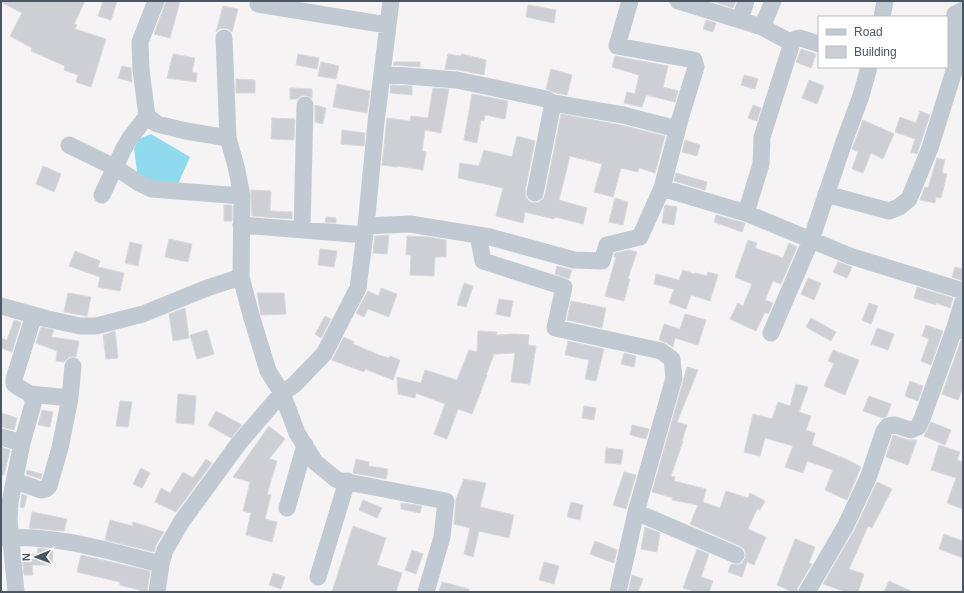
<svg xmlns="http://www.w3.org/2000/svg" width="964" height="593" font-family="Arial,sans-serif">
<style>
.water{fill:#90daee}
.building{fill:#cdcfd5;stroke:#d7d9de}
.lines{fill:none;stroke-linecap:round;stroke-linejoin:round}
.minor{stroke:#c1cad2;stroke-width:17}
</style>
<rect width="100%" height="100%" fill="#f5f3f3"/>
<!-- water -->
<path class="water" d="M151 134 190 157 178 184H166L138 178 134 149 139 139Z"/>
<!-- building -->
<path class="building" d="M1 1H85L74 24 77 25 75 29 106 39 91 87 76 82 78 75 64 70 65 66 31 51 32 48 10 36 22 13 1 2Z
M103 1H117L111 20 98 16Z
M166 1H180L170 38 154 34Z
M712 1H736L733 8Z
M528 5 556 10 554 23 526 17Z
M223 6 238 9 232 32 228 29 224 28 219 29 216 32Z
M706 20 716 23 713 32 703 29Z
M801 49 816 54 811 68 796 62Z
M173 54 195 58 192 72 197 73 196 82 167 78Z
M298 54 319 58 317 69 296 65Z
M448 54 461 56 462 54 486 60 484 75 459 70 445 69Z
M615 56 668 66 663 87 678 91 675 102 646 95 642 107 624 103 627 92 635 94 639 75 612 67Z
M321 62 339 66 336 79 318 76Z
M394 62H420V67L393 65Z
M122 66 131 68 132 82 118 78Z
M551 69 572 75 567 95 556 93 546 89Z
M744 75 758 79 755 89 741 85Z
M236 79 255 80V93H236Z
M809 80 824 86 817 104 802 98Z
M337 84 370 91 367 113 333 107Z
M391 85 412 86V95L390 93Z
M290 88 312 89V98L305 95 301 96 297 99H290Z
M433 88 449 89 441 133 425 130 422 151 426 152 423 170 397 166V167L382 165 387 118 410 121 411 116 428 118Z
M472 94 508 101 505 119 485 115 484 121 481 120 477 143 464 140Z
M315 105 326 108 323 124 315 122Z
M753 105 761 108 757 121 748 118Z
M920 111 930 115 917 154 911 152 915 139 895 132 900 117 916 123Z
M561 114 621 125 665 136 655 173 639 168 638 172 621 168 613 197 594 192 602 164 570 156 559 200 587 208 583 224 555 217 554 219 525 212 523 223 496 216 503 188 458 178 460 163 479 166 484 150 512 157 517 136 535 141 525 191 526 197 529 201 533 203 539 202 543 199 545 195Z
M272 118 295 119 294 140 271 139Z
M863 120 894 134 883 159 871 153 863 173 852 169 858 152 852 149Z
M342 130 365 133 364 146 341 144Z
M685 140 700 145 697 156 682 152Z
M937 158 945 160 942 173 947 174 941 198 936 197 935 203 920 200 925 187 928 188Z
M43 166 61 174 54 192 36 184Z
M676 173 707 182 705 190 674 181Z
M251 190 271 191 270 211 292 212V219L252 216Z
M615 198 628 202 623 225 609 222Z
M224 205H232V221H224Z
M665 205 677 207 674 225 662 223Z
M716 215 745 223 742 232 714 222Z
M326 217 336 218V223L325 222Z
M389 235 387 254 373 253 375 236Z
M407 236 429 237 446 240V257H435L434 276 410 275 411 255H406Z
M169 239 192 244 188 262 165 257Z
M748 240 757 243 755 248 783 258 789 243 797 247 781 284 773 281 765 300 773 303 768 314 765 312 756 331 730 319 738 303 743 306 752 284 735 277Z
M130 242 142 245 138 266 125 263Z
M320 249 337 251 334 267 318 265Z
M629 250 637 252 628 278 630 279 624 301 605 296 616 257H614L615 253Z
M75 251 100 261 98 267 124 273 120 291 98 287 100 277 69 266Z
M838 262 852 267 847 278 833 272Z
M557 266 572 270 569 279 555 274Z
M955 267 963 269V281L952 277Z
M683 270 694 274 695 273 707 276 708 272 718 275 710 301 691 295 686 309 669 303 674 289 654 284 656 274 679 280Z
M808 278 821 283 814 300 801 294Z
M464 283 473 286 466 307 457 305Z
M917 287 953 298 950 308 936 303V305L914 298Z
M381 288 397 294 389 317 368 309 364 317 356 313 368 291 379 296Z
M68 293 91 297 87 316 64 312Z
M257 293H284L286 314 261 315Z
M499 299 513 301 510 317 496 314Z
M571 301 606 308 602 328 567 320Z
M869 303 878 306 871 324 862 320Z
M185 308 189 338 173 341 169 314Z
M685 314 706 320 698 345 675 338 673 347 667 343 659 340 664 324 680 329Z
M325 316 331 319 321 338 315 334Z
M811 318 836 332 831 341 806 327Z
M14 320 21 322 12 352 1 348V338L7 340Z
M926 325 943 331 931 365 921 361 929 339 922 336Z
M41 327 54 330 51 337 79 341 76 357H69L64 362 56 361 57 351 36 343Z
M877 328 894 334 888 350 871 344Z
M207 330 214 354 197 359 190 335Z
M115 331 118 358 106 359 103 335Z
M478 331 497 332 496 335 515 334 529 335 528 345 536 346 530 384 511 382 515 353 494 354 486 375H487L472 414 458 409 447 439 434 434 445 404 416 393 415 398 398 394 397 377 421 383 425 370 457 380 469 350 477 352Z
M344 337 354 342 353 344 379 355 389 358 390 356 400 360 393 380 365 369 364 372 332 360Z
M961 340 963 341V388L958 400 942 394Z
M568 341 604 349 596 381 585 379 589 360 565 355Z
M833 350 859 360 845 395 824 386 834 363 828 361Z
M624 353 636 356 634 367 621 364Z
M687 367 698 370 677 422 687 425 682 441H683L671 476 675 477 674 481 706 489 703 502 720 508 726 491 748 498 750 493 765 501 760 510 757 509 748 529 766 537 754 565 747 562 742 577 728 572 731 564 738 565 742 563 745 559 746 554 744 549 740 546 690 524 698 505 672 500 673 498 652 492Z
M910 381 923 386 918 401 905 396Z
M796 384 808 387 799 412 811 416 806 430 815 433 812 445 848 460 861 467 847 500 825 490 833 470 807 461 803 473 785 467 793 446 765 438 760 456 744 452 753 414 772 419 778 402 790 406Z
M178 394 196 396 194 424 176 423Z
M869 396 891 404 887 416 883 418 863 411Z
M120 401 132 402 128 427 116 426Z
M584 406 596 408 594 420 582 418Z
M42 410 53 412 50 427 38 425Z
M216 411 242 425 231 438 208 425Z
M1 413 17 418 14 430 1 427Z
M931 422 951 430 945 445 924 436Z
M632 425 649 429 646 439 630 435Z
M269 426 285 439 269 459 277 461 267 494 271 495 265 519 277 522 272 542 246 535 251 513 243 511 250 482 233 477Z
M893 435 908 440H917L908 465 886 457Z
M939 445 960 452 957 460 963 462V509L947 503 956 478 931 470Z
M1 447 10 450 4 475 1 474Z
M606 448 623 450 621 464 605 463Z
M206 459 212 463 176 512 155 502 161 488 170 493 183 472 193 478Z
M356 459 369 462 368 466 388 469 386 479 353 473Z
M141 468 150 473 142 488 133 484Z
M27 470 42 474 41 479 26 474Z
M624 472 636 475 626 509 613 505Z
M464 479 486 483 480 507 514 515 509 538 479 531 473 557 464 554 470 528 454 524 456 499Z
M877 482 892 489 872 528 868 526 849 569 864 574 858 592H846L823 584 855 529Z
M22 494 27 496 24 508 20 507Z
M363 500 382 508 377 518 359 510Z
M571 502 583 505 580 520 567 517Z
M401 503 422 506 420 513 401 509Z
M32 512 67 519 64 531 29 528Z
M110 520 132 526 133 522 164 532 156 545 154 552 105 540Z
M353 526 386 538 377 565 402 573 396 592H332Z
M645 527 660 533 657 552 641 549Z
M944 534 963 541V558L939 549Z
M795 539 815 547 809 563 812 564 798 587 797 592H793L777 585Z
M595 541 617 550 614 563 590 554Z
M38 548 53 550 52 565H32L33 575H24L22 555 37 554Z
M697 549 709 554 701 577 713 581 709 592H696L683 588Z
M412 550 423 554 416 574 405 570Z
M81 555 150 571 147 592 120 585V582L77 572Z
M544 562 559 566 554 584 539 580Z
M273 573 285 577 281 589 269 585Z
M632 575 643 579 638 592H628Z
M889 581 913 592H884Z
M442 582 469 589V592H439Z"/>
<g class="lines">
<!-- minor -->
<path class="minor" d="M156 1 140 42 141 70 147 116 157 124 186 131 228 138
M630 1 617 46 694 60 696 67 680 119 662 188
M678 1 762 27 792 43
M258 4 387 25
M882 17 885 1
M740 20 746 1
M762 27 773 1
M224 38 228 138 236 166 242 196 241 277 251 315 268 371 282 393 297 433 315 462 337 480 446 501 442 537 426 592
M382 74 457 80 546 99 553 103 623 115 677 129
M69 145 116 168 139 183 152 189 242 196
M535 193 553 103
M826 194 889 211 899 207 909 199 930 148 954 71 955 42 954 19 955 14 963 10
M102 195 123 150 130 138 147 116
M746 213 850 256 963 291
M241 225 365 235
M366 226 410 224 490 237 574 260 602 261 607 245 640 237 662 188 746 213 761 164 762 137 792 43 795 39 800 38 819 44
M302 230 305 105
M478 235 483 261 564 287 555 328 661 351 672 359 674 378 636 512 618 592
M963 301 955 327 963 331
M1 306 48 319 80 326H96L143 314 207 288 241 277
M771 333 811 240 845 139 861 96 869 67
M30 394 70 398
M1 437 22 443
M15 481 41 490 46 489 49 486 60 448 70 398 73 366
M287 508 305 445
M636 512 736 555
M1 538C56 534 108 551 161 564
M318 577 347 481
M16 592 9 520 10 502 22 443 33 404C33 391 23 392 14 384V379L34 315
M157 592 161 564 165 550 182 521 239 443 282 393 294 385 324 354 358 288 366 226 376 122 391 1
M807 592 846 525 868 478 884 431 888 426 895 425 911 430 918 427 922 419 955 327"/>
</g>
<!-- border -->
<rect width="964" height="593" fill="none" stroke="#4a5661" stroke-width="4"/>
<!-- legend -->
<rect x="818" y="16" width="130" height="52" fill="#ffffff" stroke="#b7bbc0"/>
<rect x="826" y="29" width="20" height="6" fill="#c1cad2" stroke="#b7bbc0"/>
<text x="854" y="36" font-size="12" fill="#4a5661">Road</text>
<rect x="826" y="46" width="20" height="12" fill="#cdcfd5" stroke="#b7bbc0"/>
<text x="854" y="56" font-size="12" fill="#4a5661">Building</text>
<!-- north arrow -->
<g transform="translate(36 557) rotate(269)" stroke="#ffffff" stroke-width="3" paint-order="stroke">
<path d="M0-3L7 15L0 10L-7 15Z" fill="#4a5661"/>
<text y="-6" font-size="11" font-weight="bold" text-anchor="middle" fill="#4a5661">N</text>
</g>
</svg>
